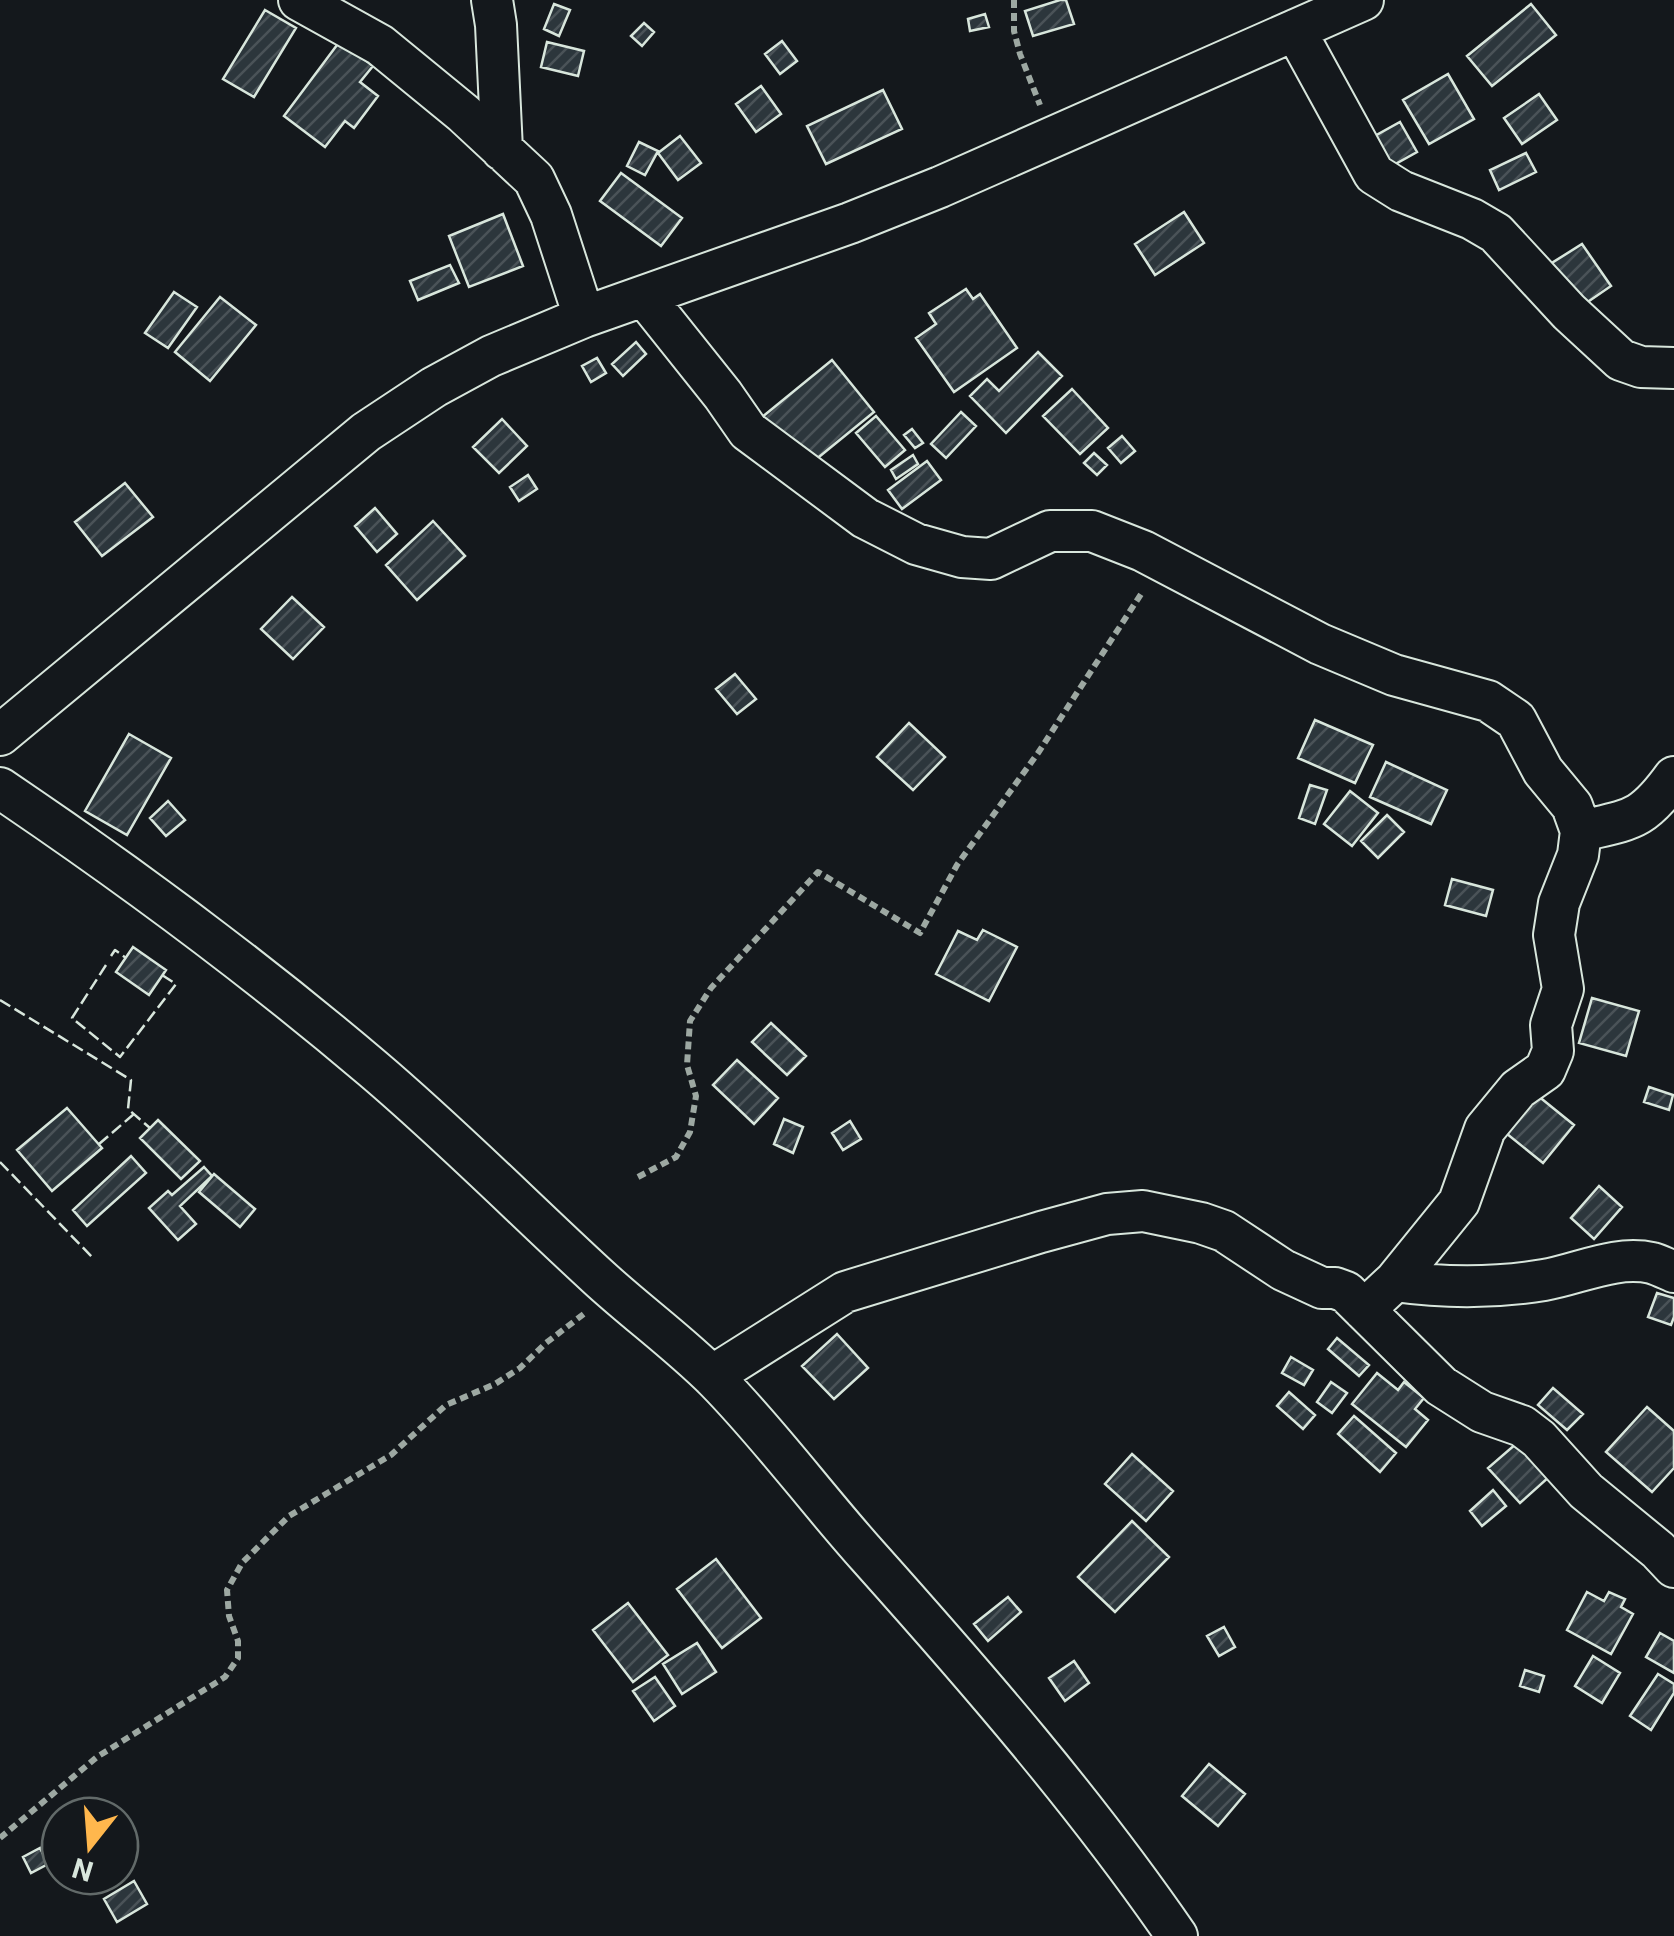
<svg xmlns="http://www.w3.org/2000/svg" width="1674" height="1936" font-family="Roboto,sans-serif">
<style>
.building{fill:url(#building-hatch);stroke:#d8e6dc;stroke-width:2.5}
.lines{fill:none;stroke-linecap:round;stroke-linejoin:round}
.minor-casing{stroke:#d8e6dc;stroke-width:44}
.path{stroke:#9da8a2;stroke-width:6;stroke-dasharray:8 5;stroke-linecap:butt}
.minor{stroke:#14181c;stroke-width:40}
.fence{stroke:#d8e6dc;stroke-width:2.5;stroke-dasharray:12 5;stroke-linecap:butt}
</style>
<defs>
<pattern id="building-hatch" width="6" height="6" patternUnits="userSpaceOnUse" patternTransform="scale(2.5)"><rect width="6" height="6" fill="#2c363c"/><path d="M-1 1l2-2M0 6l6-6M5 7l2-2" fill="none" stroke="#4a5358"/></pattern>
</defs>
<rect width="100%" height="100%" fill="#14181c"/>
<!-- building -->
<path class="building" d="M1060 0H1066L1074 24 1033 36 1025 11Z
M554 4 570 10 559 36 544 29Z
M1531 4 1556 35 1492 86 1467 56Z
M265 10 296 28 254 97 223 79Z
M985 14 989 27 970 31 968 19Z
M644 23 654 32 642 46 631 36Z
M340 41 373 66 360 82 378 96 354 128 345 121 325 147 284 116Z
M782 41 797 61 780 74 765 54Z
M547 42 584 51 578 76 541 67Z
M1448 74 1474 119 1429 144 1403 100Z
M761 86 781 114 756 132 736 104Z
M883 90 902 129 826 164 807 126Z
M1539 94 1557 120 1522 144 1504 118Z
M1400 122 1417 152 1381 172 1364 142Z
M680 136 701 163 678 180 658 153Z
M639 142 658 151 645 175 627 166Z
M1526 153 1536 172 1499 190 1490 170Z
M621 173 682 218 661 246 600 201Z
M1184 212 1204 243 1155 275 1135 244Z
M503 214 523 266 469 287 449 236Z
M1582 244 1611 286 1576 310 1547 266Z
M450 265 459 283 418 300 410 281Z
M966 289 973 299 980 294 1017 348 954 392 916 338 936 324 929 313Z
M174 292 197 307 168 348 145 333Z
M220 297 256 325 210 381 175 352Z
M636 342 646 354 623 376 612 364Z
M1038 352 1062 376 1006 433 970 396 987 379 999 391Z
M597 358 606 373 591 382 582 366Z
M832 360 874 412 803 470 761 418Z
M1072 389 1108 428 1080 454 1043 416Z
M961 412 976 426 946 458 931 444Z
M876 416 905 450 885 467 856 433Z
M502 419 527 446 499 473 473 447Z
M912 429 923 443 915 448 904 435Z
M1122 436 1135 451 1121 463 1108 448Z
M1094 453 1107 465 1097 475 1084 463Z
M913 455 918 464 896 479 891 470Z
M927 461 941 480 902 509 888 490Z
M528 475 537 489 519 501 510 487Z
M125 483 153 517 102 556 75 522Z
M375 508 397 534 377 552 355 526Z
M433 521 465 556 417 600 386 565Z
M292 597 324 627 293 659 261 629Z
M735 674 756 699 737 714 716 689Z
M1315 720 1373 745 1355 783 1298 758Z
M909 723 945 757 913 790 877 757Z
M129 734 171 758 127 835 85 811Z
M1386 762 1447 790 1431 824 1370 797Z
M1310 785 1327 790 1315 824 1299 818Z
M1350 791 1378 813 1352 846 1324 824Z
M168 801 185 820 166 836 150 818Z
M1387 815 1404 832 1378 858 1361 841Z
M1452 879 1493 890 1486 916 1445 905Z
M983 930 1017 947 989 1001 936 974 958 931 977 940Z
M133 947 166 970 149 995 116 972Z
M1592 998 1639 1011 1626 1056 1579 1043Z
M771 1023 806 1056 787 1075 752 1042Z
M737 1060 778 1098 754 1124 713 1085Z
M1649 1087 1673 1095 1669 1110 1644 1102Z
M1532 1091 1574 1125 1543 1163 1501 1129Z
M67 1108 102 1148 52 1191 17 1150Z
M784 1119 803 1127 793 1153 774 1144Z
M158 1120 200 1161 181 1179 140 1138Z
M850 1121 861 1139 843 1150 832 1133Z
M131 1156 146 1173 87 1226 73 1210Z
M204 1167 212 1176 180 1206 196 1224 178 1240 149 1208 168 1191 172 1195Z
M214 1174 255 1209 240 1227 199 1192Z
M1599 1186 1622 1207 1594 1239 1571 1218Z
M1657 1293 1674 1298V1317L1671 1325 1648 1317Z
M837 1334 868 1368 834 1399 802 1366Z
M1337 1338 1369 1365 1359 1376 1328 1349Z
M1291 1357 1313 1370 1304 1385 1282 1373Z
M1377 1373 1398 1390 1404 1382 1424 1398 1415 1409 1428 1420 1406 1447 1352 1404Z
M1331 1382 1347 1393 1332 1413 1317 1402Z
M1553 1388 1583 1414 1567 1430 1538 1405Z
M1289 1392 1315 1415 1303 1429 1277 1406Z
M1647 1407 1674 1431V1468L1652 1492 1606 1452Z
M1354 1416 1396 1453 1380 1472 1338 1434Z
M1517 1443 1549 1477 1520 1503 1488 1468Z
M1132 1454 1173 1491 1146 1521 1105 1484Z
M1493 1490 1506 1506 1482 1526 1470 1511Z
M1132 1521 1169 1557 1115 1612 1078 1577Z
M716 1559 761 1618 722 1648 677 1589Z
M1587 1592 1604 1601 1609 1592 1625 1599 1621 1607 1633 1614 1611 1654 1567 1630Z
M1008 1597 1021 1612 988 1641 974 1624Z
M628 1603 668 1655 633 1682 593 1630Z
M1224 1627 1235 1647 1219 1656 1207 1636Z
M1660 1633 1674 1641V1673L1646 1657Z
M697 1643 716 1672 682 1694 663 1664Z
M1593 1656 1620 1673 1602 1703 1575 1686Z
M1074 1661 1089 1683 1065 1701 1049 1678Z
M1525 1670 1544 1676 1539 1692 1520 1686Z
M1658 1674 1674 1684V1693L1651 1730 1630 1716Z
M655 1677 675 1706 654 1721 633 1691Z
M1209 1764 1245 1794 1218 1826 1182 1796Z
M40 1848 48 1864 31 1873 23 1857Z
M134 1881 147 1904 117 1922 104 1899Z"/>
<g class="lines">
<defs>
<path id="minor" d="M299 0 380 45 463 113 534 179 551 215 584 317
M492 0 496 25 502 150
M1295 30 1374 174 1401 191 1472 219 1496 233 1569 312 1621 360 1641 367 1674 368
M644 296 723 395 748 431 865 518 916 544 962 557 991 559 1050 531H1092L1143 551 1320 644 1394 675 1488 701 1516 720 1543 771 1572 806 1581 831 1578 855 1559 903 1554 935 1563 989 1551 1025 1553 1051 1545 1070 1518 1089 1485 1129 1459 1202 1395 1281 1364 1310
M0 735 366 432 434 387 491 356 584 317 850 223 940 187 1363 0
M0 788C129 875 253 967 372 1068 450 1134 522 1207 597 1276 636 1312 679 1343 716 1380 770 1435 816 1498 868 1556 977 1678 1084 1801 1177 1936
M1581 831C1632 819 1642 821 1674 777
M1395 1281C1444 1288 1495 1288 1544 1280 1579 1274 1615 1255 1652 1263 1659 1265 1667 1269 1674 1272
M712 1376 845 1292 1041 1232 1107 1214 1143 1211 1201 1223 1224 1231 1283 1270 1322 1288H1335L1346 1292 1441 1386 1482 1412 1522 1426 1539 1439 1586 1491 1658 1550 1674 1567"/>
</defs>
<!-- minor casing -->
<use href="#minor" class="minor-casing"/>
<!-- path -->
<path class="path" d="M1014 0V31L1020 54 1040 105
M638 1177 676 1157 690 1132 696 1096 687 1065 690 1021 711 988 818 872 920 933 957 865 1038 753 1143 591
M0 1838 97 1757 225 1677 238 1658V1641L229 1616 227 1590 242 1563 289 1516 391 1455 446 1405 495 1384 520 1368 546 1343 585 1313"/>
<!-- minor -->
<use href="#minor" class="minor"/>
<!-- fence -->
<path class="fence" d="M111 956 115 950 126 958
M106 965 72 1018 120 1057 176 984 162 975
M0 1000 131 1080 128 1109 150 1128
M99 1144 134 1114
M0 1162 93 1258"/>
</g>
<!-- north arrow -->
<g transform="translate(90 1846) rotate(197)"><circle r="48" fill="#14181c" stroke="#626a69" stroke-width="2.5"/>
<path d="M0-8L18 38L0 25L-18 38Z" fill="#ffb74d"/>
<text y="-15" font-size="28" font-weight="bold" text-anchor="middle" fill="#d8e6dc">N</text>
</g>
</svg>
